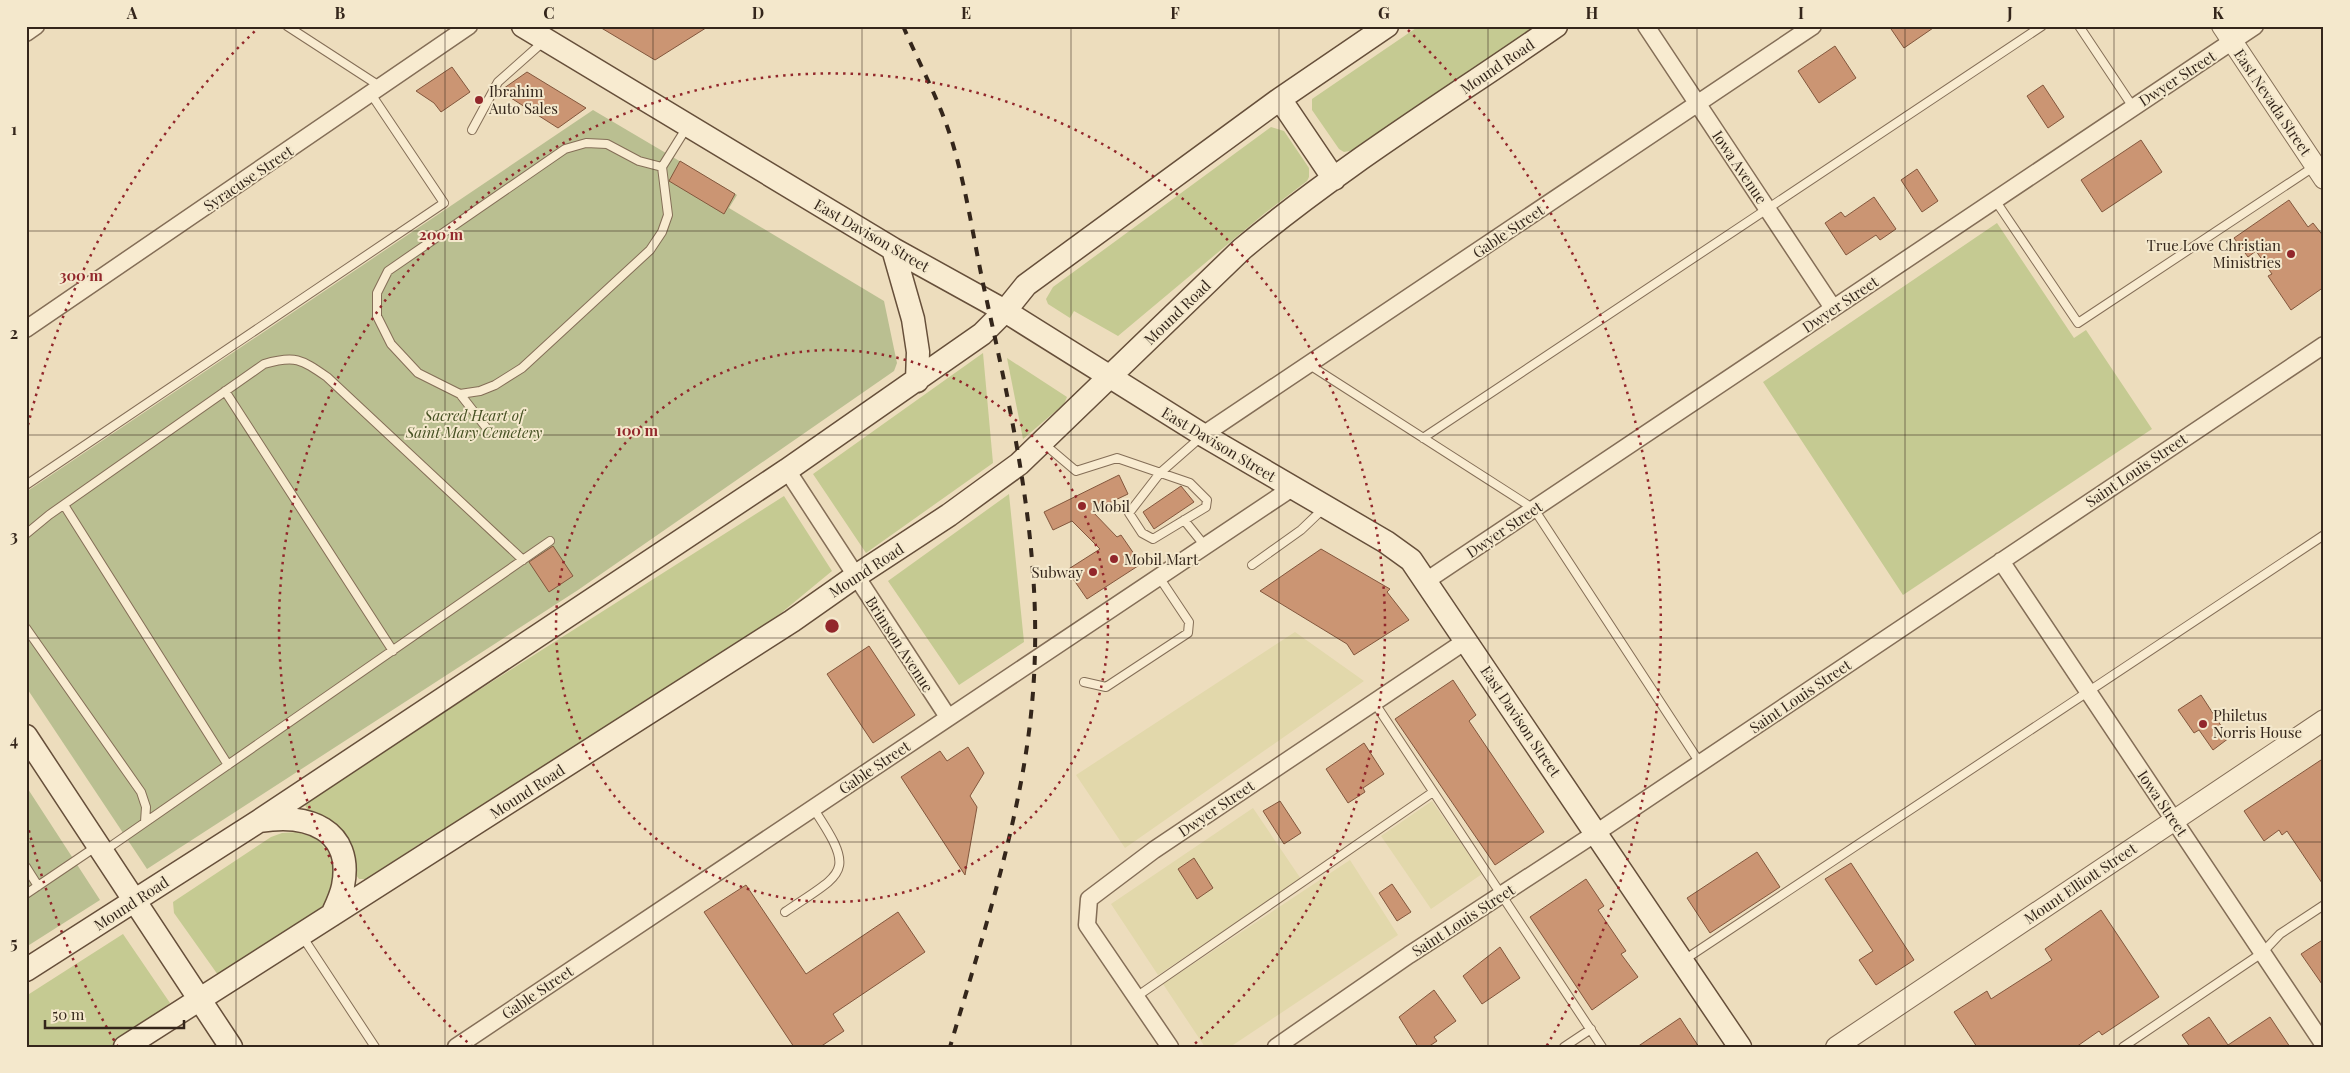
<svg xmlns="http://www.w3.org/2000/svg" width="2350" height="1073" font-family="'Playfair Display',serif">
<style>
.farmland{fill:#e2d8ab}
.green{fill:#c5ca92}
.cemetery{fill:#babf91}
.building{fill:#cb9573;stroke:#83573d}
.lines{fill:none;stroke-linecap:round;stroke-linejoin:round}
.service-casing{stroke:#846e57;stroke-width:10}
.minor-casing{stroke:#846e57;stroke-width:19}
.tertiary-casing{stroke:#846e57;stroke-width:22}
.secondary-casing{stroke:#664f3a;stroke-width:25}
.service{stroke:#f8ebd0;stroke-width:8}
.minor{stroke:#f8ebd0;stroke-width:16}
.tertiary{stroke:#f8ebd0;stroke-width:20}
.secondary{stroke:#f8ebd0;stroke-width:22}
.rail{stroke:#34261b;stroke-width:4;stroke-dasharray:9 9;stroke-linecap:butt}
.grid{fill:none;stroke:#34261b;stroke-width:1;stroke-opacity:0.55}
.ring{fill:none;stroke:#92272b;stroke-width:2.5;stroke-dasharray:2.5 5}
.poi-dot{fill:#92272b;stroke:#f4e8cc;stroke-width:2}
.labels{text-anchor:middle;dominant-baseline:central;stroke-width:4;stroke-linejoin:round;paint-order:stroke}
.street-label{font-size:15px;fill:#34261b;stroke:#f4e8cc}
.poi-label{font-size:15px;fill:#34261b;stroke:#f4e8cc;text-anchor:start}
.park-label{font-size:15px;font-style:italic;fill:#455022;stroke:#f4e8cc}
.centre{fill:#92272b;stroke:#f4e8cc;stroke-width:2.5}
.ring-label{font-size:15px;text-anchor:middle;font-weight:bold;fill:#92272b;stroke:#f4e8cc;stroke-width:4;stroke-linejoin:round;paint-order:stroke}
.neatline{fill:none;stroke:#34261b;stroke-width:2}
.grid-label{font-size:16px;text-anchor:middle;font-weight:bold;fill:#34261b}
</style>
<rect width="100%" height="100%" fill="#edddbd"/>
<!-- farmland -->
<path class="farmland" d="M1295 632 1364 681 1125 848 1076 775Z
M1432 801 1482 874 1431 909 1381 836Z
M1253 808 1301 879 1158 975 1111 904Z
M1350 860 1398 935 1230 1047H1205L1163 984Z"/>
<!-- green -->
<path class="green" d="M1419 26H1538L1355 150 1344 152 1339 149 1312 110V99Z
M1271 127 1284 131 1309 168V177L1307 181 1265 213 1118 336 1074 311 1070 318 1048 304 1046 299 1053 287Z
M1997 223 2074 338 2086 330 2152 429 1903 595 1763 382Z
M983 353 993 463 866 553 813 474Z
M1007 358 1067 397 1064 404 1023 439Z
M1009 494 1024 642 959 685 888 581Z
M784 496 832 571 769 623 462 823 430 837 367 879H359L308 811 305 805 309 798Z
M298 832 317 839 329 853 336 884 332 898 317 911 218 975 174 913 173 902 271 837 282 833Z
M123 934 170 1003 157 1016 111 1047H26V996Z"/>
<!-- cemetery -->
<path class="cemetery" d="M593 110 737 195 729 208 884 301 897 363 894 371 578 590 147 869 26 687V492Z
M26 786 100 900 26 947Z"/>
<!-- building -->
<path class="building" d="M598 26H709L655 60Z
M1889 26H1936L1904 48Z
M1835 46 1856 78 1819 103 1798 71Z
M452 67 470 92 441 112 434 103 416 91Z
M527 72 586 108 558 128 500 91Z
M2043 85 2064 117 2048 128 2027 96Z
M2141 140 2162 172 2102 212 2081 180Z
M680 161 735 194 724 214 669 181Z
M1917 169 1938 201 1922 212 1901 180Z
M1874 197 1896 229 1880 240 1876 235 1846 255 1825 223 1841 212 1845 217Z
M2289 200 2308 227 2313 223 2324 237V287L2291 310 2268 276 2272 274 2256 251 2248 257 2234 238Z
M1119 475 1128 494 1092 511 1117 537 1121 535 1141 564 1087 599 1067 570 1100 549 1072 521 1053 530 1044 512Z
M1181 486 1194 502 1154 529 1143 512Z
M553 546 573 576 549 592 529 562Z
M1321 549 1390 589 1387 592 1409 620 1354 655 1347 644 1260 591Z
M869 646 915 715 873 743 827 674Z
M1453 680 1476 715 1469 721 1544 832 1495 865 1395 719Z
M2201 695 2229 738 2213 750 2199 730 2194 733 2178 710Z
M1364 743 1384 774 1363 788 1365 792 1348 803 1326 769Z
M968 747 984 773 970 796 977 807 965 875 901 777 940 751 947 761Z
M2324 758V886L2287 831 2282 835 2279 830 2264 841 2244 811Z
M1280 801 1301 833 1284 844 1263 811Z
M1757 852 1780 887 1710 933 1687 898Z
M1194 858 1213 888 1197 899 1178 869Z
M1851 863 1914 960 1876 985 1859 960 1873 951 1825 879Z
M1586 879 1604 906 1598 910 1626 951 1621 954 1638 977 1592 1010 1530 917Z
M1392 884 1411 912 1397 921 1379 893Z
M746 885 806 974 898 912 925 952 833 1014 844 1031 820 1047H794L704 912Z
M2101 910 2159 997 2102 1035 2099 1031 2076 1047H1977L1954 1012 1987 991 1991 999 2052 960 2045 949Z
M2324 939V987L2301 954Z
M1500 947 1520 978 1482 1004 1463 976Z
M1434 990 1456 1021 1434 1037 1437 1041 1428 1047H1418L1399 1017Z
M2209 1017 2228 1045 2270 1017 2290 1047H2190L2182 1035Z
M1680 1018 1699 1047H1637Z"/>
<g class="lines">
<defs>
<path id="service" d="M287 26 381 87
M2079 26 2133 107
M472 130 498 82 543 42
M662 167 639 161 607 144 586 143 565 149 388 271 377 293V316L391 344 418 373 460 394 480 391 495 385 522 368 650 250 662 232 668 215 662 167 687 127
M1995 200 2078 323 2324 160
M1308 364 1534 509 1700 763
M225 391 393 651
M460 394 485 426
M1423 438 2042 26
M1043 443 1076 471 1117 458 1190 483 1207 500 1206 507 1153 539 1142 533 1129 513 1160 473 1201 437
M26 485 444 203 371 94
M64 505 228 765
M1184 520 1205 546
M26 534 49 515 264 364C295 355 301 359 327 377L523 560
M1252 565 1301 530 1324 508
M26 628 141 792 146 807 145 822
M1084 682 1106 687 1188 633 1189 622 1159 577
M1374 702 1602 1047
M104 851 550 541
M26 867 38 886
M26 894 97 846
M785 912C845 871 857 874 813 808
M302 936 375 1047
M1684 960 2324 535
M1136 997 1433 792
M1564 1047 1591 1029
M2123 1047 2262 953 2280 934 2324 905"/>
<path id="minor" d="M1646 26 1833 308
M26 33 36 26
M26 329 469 26
M1203 435 1813 26
M787 470 948 717
M2001 561 2324 1045
M1426 581 2255 26
M456 1047 1292 488
M1170 1047 1087 925 1089 899 1154 850 1467 640
M1276 1047 1409 955 1596 833 2324 345"/>
<path id="tertiary" d="M2222 26 2324 179
M1836 1047 2324 720"/>
<path id="secondary" d="M523 26 893 249 1005 311 1203 435 1386 542 1411 560 1740 1047
M1280 99 1334 179
M893 249 913 319 918 352 917 381
M26 736 231 1047
M260 821C307 813 354 829 343 886 341 896 336 906 332 915
M26 970 259 821 787 470 982 334 1005 311 1026 285 1280 99 1387 26
M125 1047 792 621 856 576 949 515 1019 464 1242 249C1340 167 1451 99 1556 26"/>
</defs>
<!-- service casing -->
<use href="#service" class="service-casing"/>
<!-- minor casing -->
<use href="#minor" class="minor-casing"/>
<!-- tertiary casing -->
<use href="#tertiary" class="tertiary-casing"/>
<!-- secondary casing -->
<use href="#secondary" class="secondary-casing"/>
<!-- service -->
<use href="#service" class="service"/>
<!-- minor -->
<use href="#minor" class="minor"/>
<!-- tertiary -->
<use href="#tertiary" class="tertiary"/>
<!-- secondary -->
<use href="#secondary" class="secondary"/>
<!-- rail -->
<path class="rail" d="M903 26C919 63 939 100 951 138 967 189 974 244 986 297 1016 433 1045 564 1032 704 1022 817 982 938 950 1047"/>
</g>
<!-- grid -->
<path class="grid" d="M236 26V1047M445 26V1047M653 26V1047M862 26V1047M1071 26V1047M1279 26V1047M1488 26V1047M1697 26V1047M1905 26V1047M2114 26V1047M26 231H2324M26 435H2324M26 638H2324M26 842H2324"/>
<!-- distance rings -->
<g class="ring">
<circle cx="832" cy="626" r="276"/>
<path d="M473 1047A553 553 0 1 1 1191 1047"/>
<path d="M118 1047A829 829 0 0 1 28 827M28 425A829 829 0 0 1 256 30M1408 30A829 829 0 0 1 1546 1047"/>
</g>
<!-- markers -->
<g class="poi-dot">
<circle cx="479" cy="100" r="5"/>
<circle cx="2291" cy="254" r="5"/>
<circle cx="1082" cy="506" r="5"/>
<circle cx="1114" cy="559" r="5"/>
<circle cx="1093" cy="572" r="5"/>
<circle cx="2203" cy="724" r="5"/>
</g>
<g class="labels">
<!-- street labels -->
<g class="street-label">
<text transform="translate(1497 66) rotate(-34)">Mound Road</text>
<text transform="translate(2177 78) rotate(-33)">Dwyer Street</text>
<text transform="translate(2273 102) rotate(56)">East Nevada Street</text>
<text transform="translate(1740 167) rotate(56)">Iowa Avenue</text>
<text transform="translate(248 178) rotate(-34)">Syracuse Street</text>
<text transform="translate(1508 231) rotate(-34)">Gable Street</text>
<text transform="translate(872 235) rotate(30)">East Davison Street</text>
<text transform="translate(1840 304) rotate(-34)">Dwyer Street</text>
<text transform="translate(1177 312) rotate(-44)">Mound Road</text>
<text transform="translate(1219 444) rotate(31)">East Davison Street</text>
<text transform="translate(2136 470) rotate(-34)">Saint Louis Street</text>
<text transform="translate(1504 529) rotate(-34)">Dwyer Street</text>
<text transform="translate(866 570) rotate(-33)">Mound Road</text>
<text transform="translate(900 644) rotate(57)">Brimson Avenue</text>
<text transform="translate(1800 696) rotate(-34)">Saint Louis Street</text>
<text transform="translate(1521 721) rotate(56)">East Davison Street</text>
<text transform="translate(874 767) rotate(-34)">Gable Street</text>
<text transform="translate(527 791) rotate(-33)">Mound Road</text>
<text transform="translate(2163 803) rotate(56)">Iowa Street</text>
<text transform="translate(1216 808) rotate(-34)">Dwyer Street</text>
<text transform="translate(2080 883) rotate(-34)">Mount Elliott Street</text>
<text transform="translate(131 903) rotate(-33)">Mound Road</text>
<text transform="translate(1463 920) rotate(-33)">Saint Louis Street</text>
<text transform="translate(537 992) rotate(-34)">Gable Street</text>
</g>
<!-- poi labels -->
<g class="poi-label">
<text x="489" y="91">Ibrahim<tspan x="489" dy="17">Auto Sales</tspan></text>
<text x="2281" y="245" text-anchor="end">True Love Christian<tspan x="2281" dy="17">Ministries</tspan></text>
<text x="1092" y="506">Mobil</text>
<text x="1124" y="559">Mobil Mart</text>
<text x="1083" y="572" text-anchor="end">Subway</text>
<text x="2213" y="715">Philetus<tspan x="2213" dy="17">Norris House</tspan></text>
</g>
<!-- park labels -->
<g class="park-label">
<text x="474" y="415">Sacred Heart of<tspan x="474" dy="17">Saint Mary Cemetery</tspan></text>
</g>
</g>
<circle cx="832" cy="626" r="8" class="centre"/>
<g class="ring-label">
<text x="441" y="240">200 m</text>
<text x="81" y="281">300 m</text>
<text x="637" y="436">100 m</text>
</g>
<!-- border -->
<rect width="2350" height="1073" fill="none" stroke="#f4e8cc" stroke-width="55"/>
<!-- scale -->
<path d="M45 1020v8h139v-8" fill="none" stroke="#34261b" stroke-width="2.5"/>
<text x="52" y="1020" font-size="15" fill="#34261b" stroke="#f4e8cc" stroke-width="4" paint-order="stroke">50 m</text>
<rect x="28" y="28" width="2294" height="1018" class="neatline"/>
<g class="grid-label">
<text x="132" y="19">A</text>
<text x="340" y="19">B</text>
<text x="549" y="19">C</text>
<text x="758" y="19">D</text>
<text x="966" y="19">E</text>
<text x="1175" y="19">F</text>
<text x="1384" y="19">G</text>
<text x="1592" y="19">H</text>
<text x="1801" y="19">I</text>
<text x="2010" y="19">J</text>
<text x="2218" y="19">K</text>
<text x="14" y="135">1</text>
<text x="14" y="339">2</text>
<text x="14" y="542">3</text>
<text x="14" y="746">4</text>
<text x="14" y="949">5</text>
</g>
</svg>
